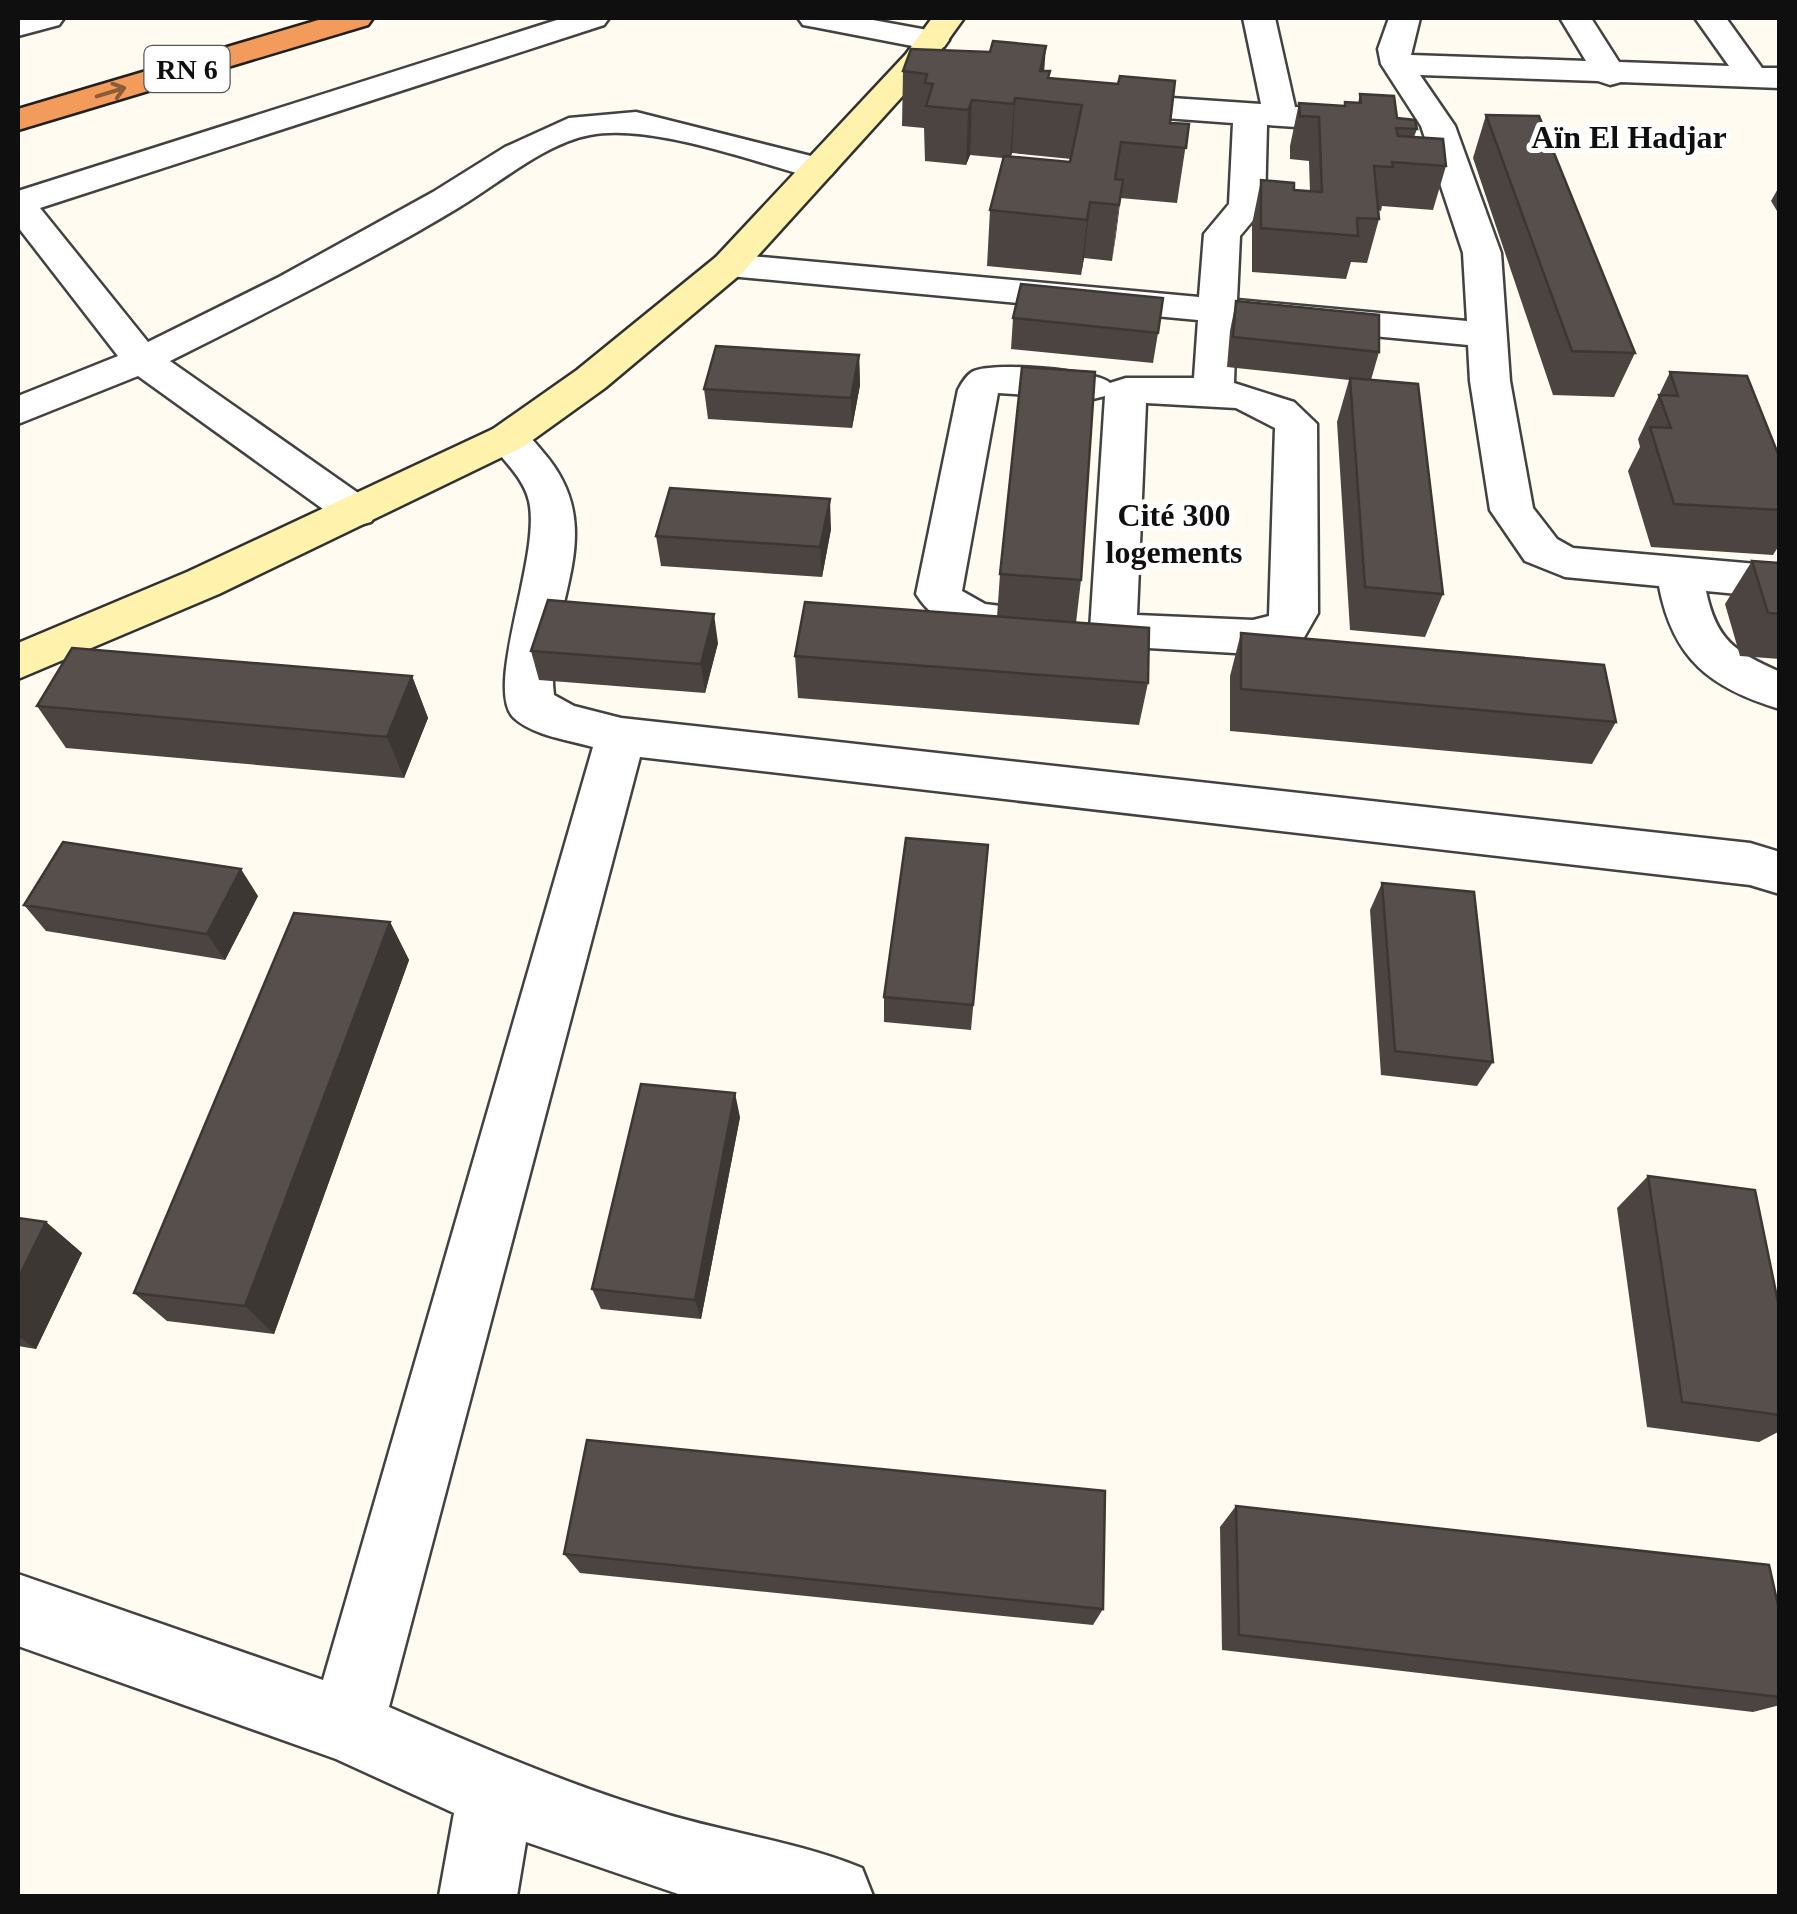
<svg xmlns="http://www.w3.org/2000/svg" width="1797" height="1914" font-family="Georgia,serif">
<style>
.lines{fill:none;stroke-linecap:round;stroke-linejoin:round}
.street-casing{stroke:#424242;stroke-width:5}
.secondary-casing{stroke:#313131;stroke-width:5}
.highway-casing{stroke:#202020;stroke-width:5}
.street{fill:#fff;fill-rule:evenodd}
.secondary{fill:#fef2ac;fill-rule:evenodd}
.highway{fill:#f39b5a;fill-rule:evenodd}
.wall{fill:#4b4440;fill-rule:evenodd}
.shaded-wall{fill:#3d3734}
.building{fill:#574f4b;stroke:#3d3734;stroke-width:2.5}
.oneway{stroke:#8c5c38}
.labels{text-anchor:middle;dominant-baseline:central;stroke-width:10;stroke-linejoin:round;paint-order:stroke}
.shield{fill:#fff;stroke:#575757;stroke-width:2.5}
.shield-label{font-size:28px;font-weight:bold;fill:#0f0f0f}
.far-district-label{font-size:32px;font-weight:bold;fill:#0f0f0f;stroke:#fff}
.neighbourhood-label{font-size:32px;font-weight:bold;fill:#0f0f0f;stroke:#fff}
</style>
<rect width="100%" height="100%" fill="#fffbf0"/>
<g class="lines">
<defs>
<path id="street" d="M18 18H64L59 25 18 36Z
M563 18H609L604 25 40 208 148 342 279 277 433 192 505 147 569 118 636 112 831 161 837 168 831 175 819 179C756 163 652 123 590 135 545 143 497 185 458 208 365 264 267 312 170 361L371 502 378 512 371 522 356 526 341 522 138 376 18 424V396L118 356 18 227V191Z
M798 18H862L944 33 949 40 944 47 933 50 814 27 803 25Z
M1243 18H1275L1295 107 1370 112 1382 115 1387 122 1382 129 1370 132 1267 125 1265 206 1240 236 1237 300 1467 321 1463 253 1421 126 1381 64 1378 49 1389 18H1420L1411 55 1586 61 1560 18H1591L1619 62 1729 66 1695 18H1726L1762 68H1780V88L1621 82 1610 85 1598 81 1420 75 1455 126 1501 253 1510 381 1533 508 1557 539 1573 548 1780 566V598L1706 591C1716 640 1735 652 1780 672V709C1710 688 1673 659 1659 586L1565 577 1525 561 1490 510 1470 381 1468 345 1236 323 1234 383 1294 402 1317 424 1318 613 1302 641 1253 654 1113 646 1096 642 1090 630 1105 396 1093 399 998 393 962 591 985 604 1057 613 1064 625 1057 637C1011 650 942 637 916 594L958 390C961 384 967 375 972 372 990 361 1097 370 1110 383L1126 378H1194L1198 320 729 276 716 273 710 265 716 257 729 254 1199 297 1204 234 1229 204 1233 123 1097 113 1085 110 1080 103 1085 96 1097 93 1261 104ZM1146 403 1236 408 1275 428 1269 616 1253 620 1137 615Z
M508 425C525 429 532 439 543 452 614 533 543 608 554 695L574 706 621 718 1750 843 1780 852V894L1750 885 640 757 389 1707C478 1746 568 1785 662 1813 728 1833 798 1842 862 1868L873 1896H684L526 1842 517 1896H439L454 1813 336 1759 18 1646V1574L323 1680 593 747C569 740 534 736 514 718 483 689 542 554 529 501 523 476 501 459 487 438L493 429Z"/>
<path id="secondary" d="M932 18H964L928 68 742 273 605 388 523 447 219 594 18 679V643L187 572 493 429 577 370 716 257 906 54Z"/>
<path id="highway" d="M325 18H373L368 25 18 130V109Z"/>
</defs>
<!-- street casing -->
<use href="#street" class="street-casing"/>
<!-- secondary casing -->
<use href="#secondary" class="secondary-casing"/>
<!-- highway casing -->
<use href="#highway" class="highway-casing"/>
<!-- street -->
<use href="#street" class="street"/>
<!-- secondary -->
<use href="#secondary" class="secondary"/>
<!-- highway -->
<use href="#highway" class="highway"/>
</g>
<!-- wall -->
<path class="wall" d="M903 71H1044L1049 78 1170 123 1189 124 1177 203 1120 198 1112 261 1084 258 1081 275 987 266 990 210 1003 158 970 155 966 165 925 161 924 128 902 126ZM1012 153 1071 159 1070 162 1011 156Z
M1360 94 1397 118 1417 129 1414 137 1446 166 1433 210 1382 206 1381 211 1378 210 1379 219 1367 263 1351 262 1346 279 1252 272V224L1261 180 1294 190 1310 192 1309 161 1290 159V146L1299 103 1344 106 1345 102 1358 103Z
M1486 115 1635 353 1614 397 1553 395 1473 158Z
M1780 185V216L1771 201Z
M1236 301 1379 352 1371 380 1443 594 1425 637 1350 630 1337 422 1349 380 1227 367 1230 331Z
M1013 318 1158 333 1153 363 1011 349Z
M859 355 860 385 852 428 708 419 704 389Z
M1670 372 1780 459V544L1773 555 1651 547 1628 471 1640 447 1638 439Z
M831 529 822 577 661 566 656 536Z
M1752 561 1780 563V659L1740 656 1725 604Z
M1000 574 1081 580 1076 623 1148 683 1139 725 798 698 795 656 997 617Z
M1241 633 1616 722 1592 764 1230 731V676Z
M718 643 705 693 539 680 531 651Z
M412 676 428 718 404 778 66 748 37 706Z
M988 845 971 1030 884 1022V997Z
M1382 883 1493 1062 1477 1086 1381 1075 1370 910Z
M258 896 225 960 46 931 24 905Z
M390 922 409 960 274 1334 167 1321 134 1293Z
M740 1117 701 1319 601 1309 592 1289Z
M1648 1176 1780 1312V1431L1759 1442 1647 1427 1617 1208Z
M18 1218 46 1222 82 1253 36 1349 18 1346Z
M1236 1506 1780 1614V1705L1753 1712 1222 1650 1220 1527Z
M564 1554 1103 1609 1093 1625 580 1573Z"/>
<!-- shaded-wall -->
<path class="shaded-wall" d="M1046 46 1042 101 1040 71Z
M1015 98 1012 153 1010 158 1014 104Z
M972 100 970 155 966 165 968 110Z
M1123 180 1116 235 1112 261 1119 205Z
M1090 202 1084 258 1081 275 1087 220Z
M859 355 860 385 852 428 851 398Z
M830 499 831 529 822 577 820 547Z
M714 614 718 643 705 693 701 664Z
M412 676 428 718 404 778 387 737Z
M241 869 258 896 225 960 207 934Z
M390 922 409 960 274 1334 245 1306Z
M735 1093 740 1117 701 1319 695 1300Z
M46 1222 82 1253 36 1349 18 1336V1279Z"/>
<!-- building -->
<path class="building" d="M993 41 1046 46 1040 71H1050L1048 78 1118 84 1120 76 1175 81 1170 123 1189 124 1186 148 1121 142 1115 179 1123 180 1119 205 1090 202 1087 220 990 210 1004 156 1070 162 1082 105 1015 98 1014 104 972 100 968 110 926 106 933 84 925 83 927 74 903 71 911 49 990 52Z
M1360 94 1394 96 1397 118 1415 120 1417 129 1396 128 1398 136 1443 139 1446 166 1392 162 1393 167 1374 166 1379 219 1357 218 1358 236 1261 228V180L1294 183V190L1322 192 1319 117 1300 116 1299 103 1345 106V102L1361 103Z
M1486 115 1539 116 1635 353 1572 351Z
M1021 284 1163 298 1158 333 1013 318Z
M1236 301 1379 315V352L1233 337Z
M716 346 859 355 851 398 704 389Z
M1022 367 1095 372 1081 580 1000 574Z
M1670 372 1747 376 1780 459V510L1674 504 1650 427 1671 428 1659 395 1678 396Z
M1350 378 1418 384 1443 594 1365 587Z
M670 488 830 499 820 547 656 536Z
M1752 561 1780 563V614L1768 613Z
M548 600 714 614 701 664 531 651Z
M805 602 1149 628 1148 683 795 656Z
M1241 633 1604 665 1616 722 1241 689Z
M72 648 412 676 387 737 37 706Z
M906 838 988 845 973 1005 884 997Z
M63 842 241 869 207 934 24 905Z
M1382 883 1474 892 1493 1062 1395 1051Z
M294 913 390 922 245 1306 134 1293Z
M641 1084 735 1093 695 1300 592 1289Z
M1648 1176 1755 1190 1780 1312V1415L1682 1402Z
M18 1218 46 1222 18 1279Z
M587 1440 1105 1491 1103 1609 564 1554Z
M1236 1506 1769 1565 1780 1614V1697L1239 1635Z"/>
<!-- one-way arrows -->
<defs><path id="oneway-shaft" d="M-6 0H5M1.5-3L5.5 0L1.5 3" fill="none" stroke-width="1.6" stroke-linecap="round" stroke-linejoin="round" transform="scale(2.5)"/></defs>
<use class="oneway" href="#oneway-shaft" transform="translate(111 92) rotate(-17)"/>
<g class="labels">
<!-- shield labels -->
<rect class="shield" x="144.5" y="46" width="85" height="46" rx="8"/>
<g class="shield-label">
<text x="187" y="69">RN 6</text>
</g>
<!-- far-district labels -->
<g class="far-district-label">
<text x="1629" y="137">Aïn El Hadjar</text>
</g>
<!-- neighbourhood labels -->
<g class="neighbourhood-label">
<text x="1174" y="515">Cité 300<tspan x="1174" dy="37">logements</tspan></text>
</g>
</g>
<!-- border -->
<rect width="1797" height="1914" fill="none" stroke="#0f0f0f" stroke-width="40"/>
</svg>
